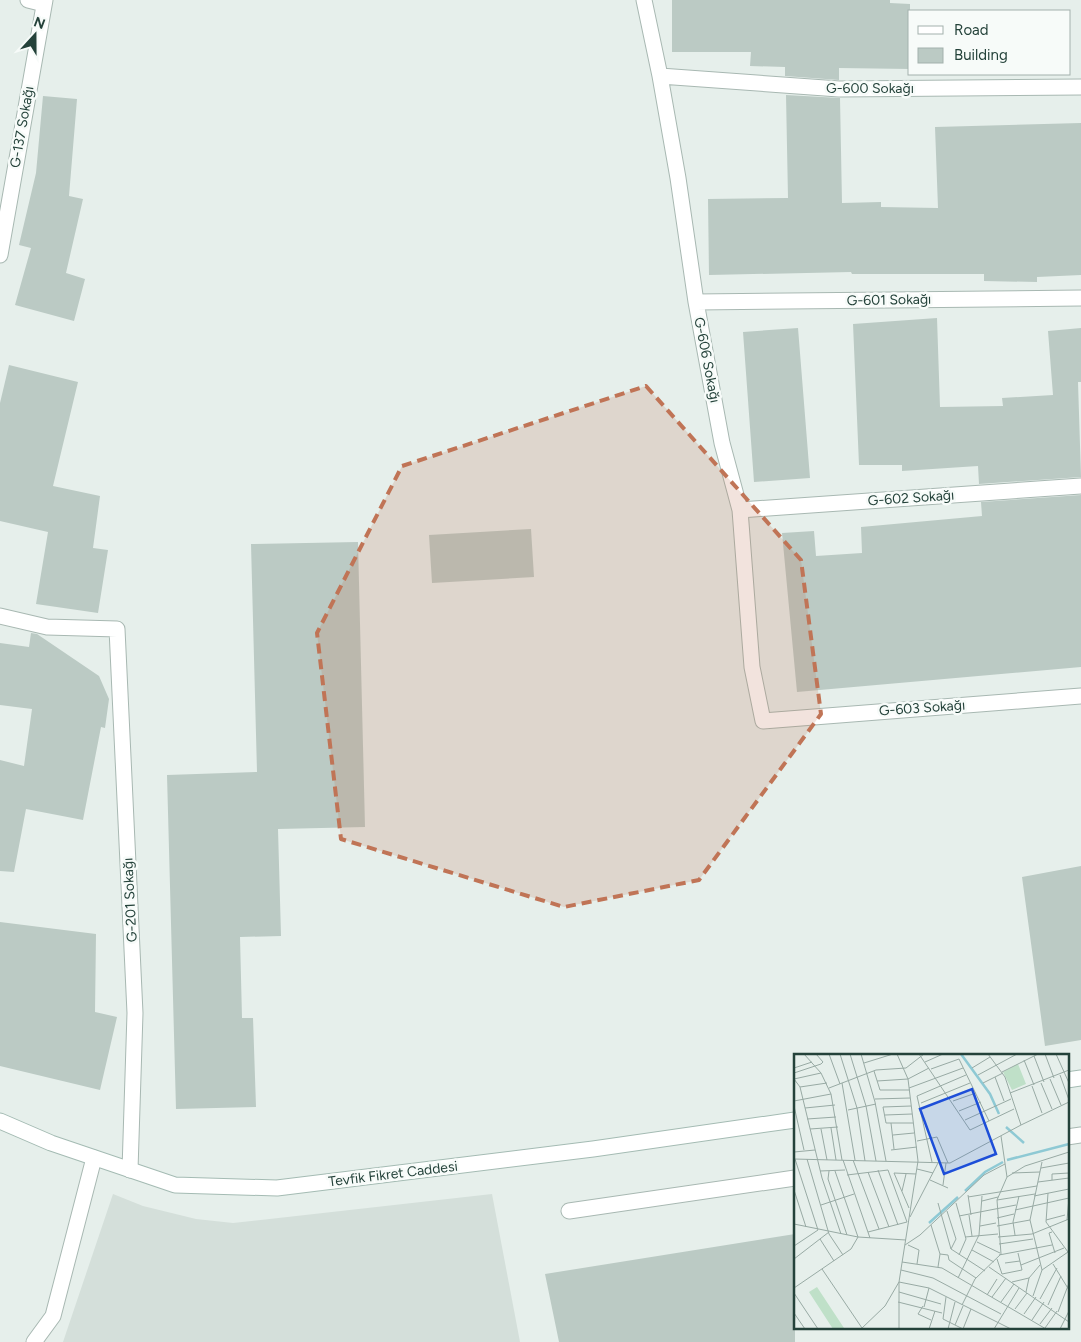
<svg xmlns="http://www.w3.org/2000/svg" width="1081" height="1342" font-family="Figtree,sans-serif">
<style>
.built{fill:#d4dfda}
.building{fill:#bbcac4}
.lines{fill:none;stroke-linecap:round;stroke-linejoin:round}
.service-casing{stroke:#a8b8b2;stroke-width:17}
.minor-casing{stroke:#a8b8b2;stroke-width:17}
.secondary-casing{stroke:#a4bbb3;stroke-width:17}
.service{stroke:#fff;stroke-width:15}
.minor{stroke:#fff;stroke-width:15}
.secondary{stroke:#fff;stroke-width:15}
.marked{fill:#c07456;fill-opacity:0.2;stroke:#c07456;stroke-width:4;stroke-dasharray:10 6;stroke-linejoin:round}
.labels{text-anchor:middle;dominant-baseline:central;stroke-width:5;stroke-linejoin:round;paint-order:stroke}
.street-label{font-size:14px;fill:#24423a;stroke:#f7fbf9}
.inset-river{fill:none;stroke:#8ec9d4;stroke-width:2.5}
.inset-road{fill:none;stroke:#98aaa4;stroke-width:1}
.view{fill:#1d4ed8;fill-opacity:0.15;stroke:#1d4ed8;stroke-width:2.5}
.inset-edge{fill:none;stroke:#24423a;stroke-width:2.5}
</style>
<rect width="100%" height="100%" fill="#e6efeb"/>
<!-- built -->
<path class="built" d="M113 1194 143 1206 196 1219 233 1223 492 1194 520 1342H63Z"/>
<!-- building -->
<path class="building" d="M672 0H890V3L910 4V69L839 68V80L785 76V67L750 66 751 52H672Z
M786 95 840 98 842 203 881 202V207L938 208 935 127 1081 123V275L1037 277V282L984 281V274H852L851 272 709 275 708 199 788 198Z
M43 96 77 99 69 196 83 199 66 273 85 279 74 321 15 305 31 248 19 245 36 173Z
M937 318 940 407 1003 406 1002 398 1053 395 1048 331 1081 328V382H1078L1081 477 979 484 978 466 902 471V465H859L853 324Z
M798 328 810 478 754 482 743 332Z
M9 365 78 382 53 486 100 496 93 548 108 550 98 613 36 604 48 532 0 521V403Z
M1081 495V667L797 692 782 533 814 531 816 556 862 553 861 527 982 516 981 502Z
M531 529 534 577 432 583 429 535Z
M358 542 365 827 278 829 281 936 240 937 242 1018H253L256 1107 176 1109 167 775 257 772 251 544Z
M31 633 37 634 99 676 109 699 105 728 101 727 83 820 26 809 14 872 0 871V760L24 766 32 709 0 705V643L29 647Z
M1081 866V1040L1045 1046 1022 877Z
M0 922 96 934 95 1012 117 1017 100 1090 0 1066Z
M795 1234V1342H559L545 1274Z"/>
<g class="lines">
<defs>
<path id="service" d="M1067 1137 1081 1135
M569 1211 795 1178"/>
<path id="minor" d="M28 0 44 4
M644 0 660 76 678 178 696 302 722 443 740 510 752 667 763 721 1081 696
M660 76 839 89 1081 87
M0 255 45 0
M696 302 1081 298
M740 510 1081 486
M0 616 47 627 117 629 135 1013 130 1170
M34 1342 53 1316 94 1158"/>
<path id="secondary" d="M1067 1080 1081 1078
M0 1121 51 1143 175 1185 277 1188 593 1149 795 1120"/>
</defs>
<!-- service casing -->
<use href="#service" class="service-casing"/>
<!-- minor casing -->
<use href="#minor" class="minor-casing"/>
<!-- secondary casing -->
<use href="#secondary" class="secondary-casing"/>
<!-- service -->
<use href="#service" class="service"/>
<!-- minor -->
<use href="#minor" class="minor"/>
<!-- secondary -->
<use href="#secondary" class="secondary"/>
</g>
<!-- marked area -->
<path class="marked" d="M646 386 801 560 821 714 699 880 564 907 341 839 317 633 402 466Z"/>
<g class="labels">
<!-- street labels -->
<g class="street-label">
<text x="870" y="88">G-600 Sokağı</text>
<text transform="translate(22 127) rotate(-80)">G-137 Sokağı</text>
<text transform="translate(889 300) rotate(-1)">G-601 Sokağı</text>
<text transform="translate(707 360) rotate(79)">G-606 Sokağı</text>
<text transform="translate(911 498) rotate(-4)">G-602 Sokağı</text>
<text transform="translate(922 708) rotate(-4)">G-603 Sokağı</text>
<text transform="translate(130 900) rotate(-93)">G-201 Sokağı</text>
<text transform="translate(393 1174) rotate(-7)">Tevfik Fikret Caddesi</text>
</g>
</g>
<!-- overview -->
<g transform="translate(794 1054)">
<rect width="275" height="275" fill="#e6efeb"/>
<path d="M224 10 232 30 218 36 209 18ZM23 233 50 274 49 275H39L15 238Z" fill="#bfe0c8"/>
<path class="inset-river" d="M167 0 196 40 205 60M212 73 230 89M213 106 275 90M171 137 191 118 209 108M135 169 164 143"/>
<path class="inset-road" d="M10 0 27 19 37 40 48 106M35 0 46 30M46 0 63 54 71 107M56 0 72 52 82 107M67 0 81 48 92 107M103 0 114 25 124 107 105 228V275M125 0 176 76 220 55M194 0 211 23 227 71 275 48M251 0 260 24M262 0 275 29M240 2 250 28M230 6 240 31M131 8 149 0M70 9 99 0M0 14 18 8M178 14 196 3M137 15 165 5 195 67M80 17 86 36H116M208 18 244 0M0 19 27 10 29 8 22 0M184 21 223 0M266 21 275 46M201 23 210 47M0 25 6 33 28 124 47 180M0 25 27 19M256 25 267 51M83 27 114 25 135 14M48 29 61 106M189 29 209 19M247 29 258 55M238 32 248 59M6 33 33 29M35 34 82 16 112 14 130 0M115 34 169 14M216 39 275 16M81 45 116 44M0 47 37 40M159 47 182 39M127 49 176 29M0 52 10 96M117 52 89 53 92 69H119M11 54 41 51M54 56 82 50M165 57 187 48M91 61 118 60M13 65 42 63M171 66 217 45M97 69 100 95M37 74 42 106M16 75 44 73M27 75 33 106M99 81 120 79M123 87 143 83 154 109M97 96 123 93M0 98 21 96M0 105 156 109 227 71M13 105 35 180 49 201M49 106 76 184M59 106 85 175M138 108 123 42 172 21M247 114 275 109M123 115 139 119M84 116 104 171M26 117 51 116M35 117 34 125 53 181M41 117 64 183M74 118 95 173M218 119 246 118M53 121 94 116 113 168M213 123 231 112 275 98M136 126 154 134M258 126V120L275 119M244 128 275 124M149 131 152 109M0 136 12 173M108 137 112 120M254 139 252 168 274 198M174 141 177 161M240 142 275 135M174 143 243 132M203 146 241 140M188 147 204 143M144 149 157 195 191 217M162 149 172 185 165 201M27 151 60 140M115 154 100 119 122 120M221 156 275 144M153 157 162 185 157 195M175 161 178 182M165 162 222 151M116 163 144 109M203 164 220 160M252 166 271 161M273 166 275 144M0 170 64 183 112 186M137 171 146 200 144 213M186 172 202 169M203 172 236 166M74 178 113 168M258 178 255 179 261 199M221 181 219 168 225 142M171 183 204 180M204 183 238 180 275 165M26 185 40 207M183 188 206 199M205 190 239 185M111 191 126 181 190 121 211 110M114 191 125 196 123 210M0 192 24 176 1 105M178 196 200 208M146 200 154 201 155 206 182 224M205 201 258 191M0 205 35 178M203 205 208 220M108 208 148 214 252 275M211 209 226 207M259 210 275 236M227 211 270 194M195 213 275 268M28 215 68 274M107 216 139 224 207 260M248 216 236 166 248 108M248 216 274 198M208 220 228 216 224 199M164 224 185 181 188 142M218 228 235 224M0 234 57 195 64 183M105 238 147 250M232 238 235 224 246 211M0 239 24 275M193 241 203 225M239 242 248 216M152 243 149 265 169 275M198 243 212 224M246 245 263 214M104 248 148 259M207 248 220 230M168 251 181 225 207 200 203 146 213 123 207 82M254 251 267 222M129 252 124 260 137 266M130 253 135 234M221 255 233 239M264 258 275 229M0 259 11 275M230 260 242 243M238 266 250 248M246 270 258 254M161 271 169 252M251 274 263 257M67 275 91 252 105 228 135 234 217 275M135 275 141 257M154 275 161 248M169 275 177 255M200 275 225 234M266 275 275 257"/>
<path class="view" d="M178 35 202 100 150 120 126 55Z"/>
<rect width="275" height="275" class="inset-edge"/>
</g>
<!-- legend -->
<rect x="908" y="10" width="162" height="65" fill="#f7fbf9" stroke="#a3b1ad"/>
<rect x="918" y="26" width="25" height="8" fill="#ffffff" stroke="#a3b1ad"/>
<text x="954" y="35" font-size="15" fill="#24423a">Road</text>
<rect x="918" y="48" width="25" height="15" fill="#bbcac4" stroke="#a3b1ad"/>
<text x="954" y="60" font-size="15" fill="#24423a">Building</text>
<!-- north arrow -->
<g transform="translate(35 35) rotate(21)" stroke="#f7fbf9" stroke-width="4" paint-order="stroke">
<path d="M0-4L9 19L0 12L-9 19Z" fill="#24423a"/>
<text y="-8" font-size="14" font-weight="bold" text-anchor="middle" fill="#24423a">N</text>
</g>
</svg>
